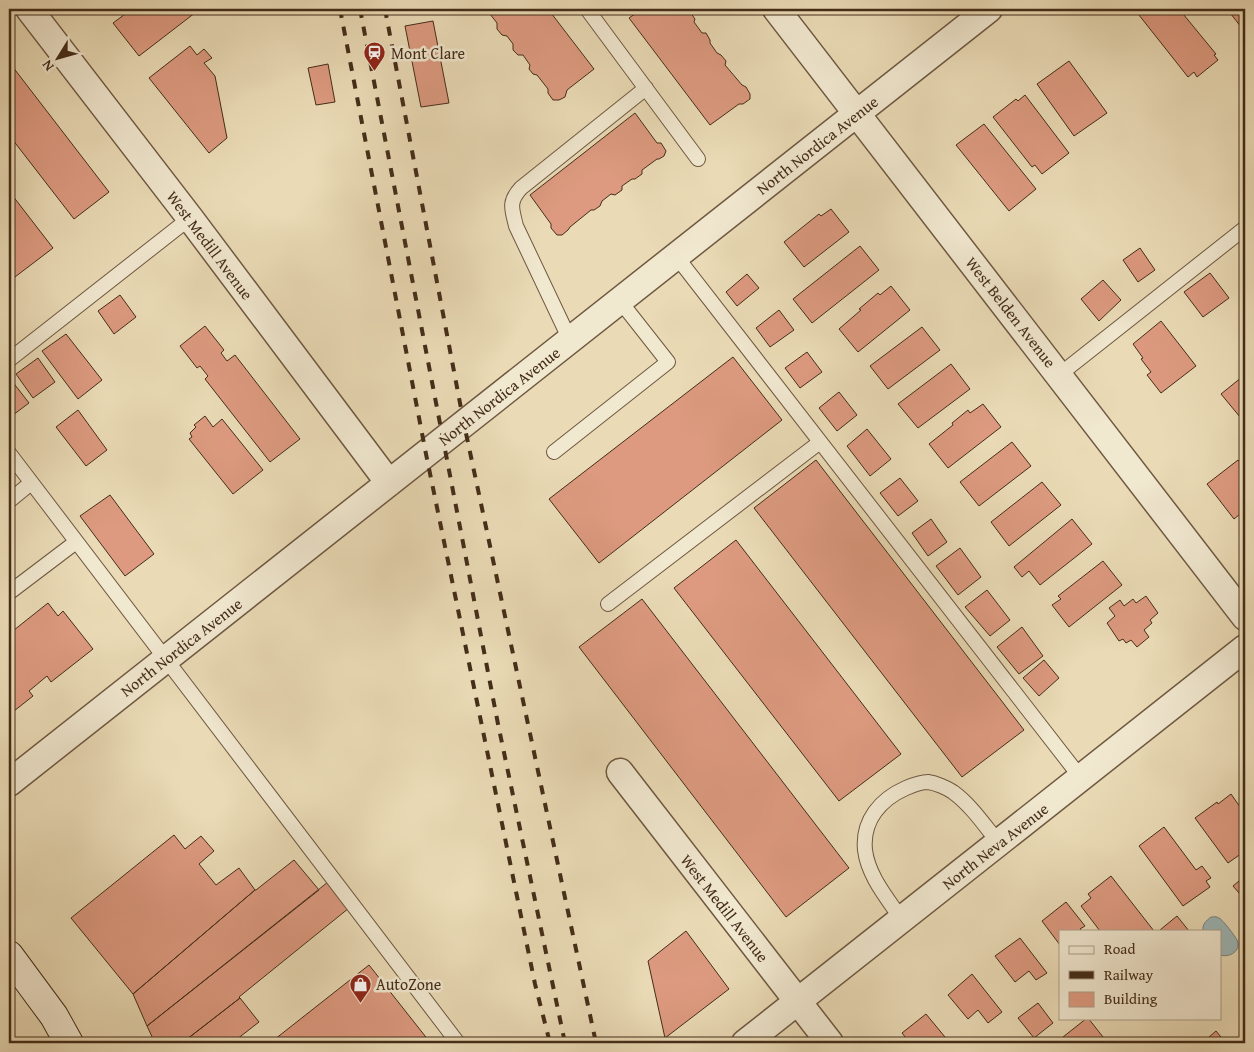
<svg xmlns="http://www.w3.org/2000/svg" width="1254" height="1052" font-family="'Gentium Book Plus',serif">
<style>
.water{fill:#9db8b9;stroke:#798079}
.building{fill:#dd9a80;stroke:#442d19}
.lines{fill:none;stroke-linecap:round;stroke-linejoin:round}
.lane-casing{stroke:#6e5840;stroke-width:16}
.street-casing{stroke:#6e5840;stroke-width:29}
.secondary-casing{stroke:#442d19;stroke-width:30}
.lane{stroke:#f1e8d0;stroke-width:14}
.street{stroke:#f1e8d0;stroke-width:26}
.secondary{stroke:#f1e8d0;stroke-width:28}
.rail{stroke:#442d19;stroke-width:4;stroke-dasharray:9 9;stroke-linecap:butt}
.labels{text-anchor:middle;dominant-baseline:central;stroke-width:5;stroke-linejoin:round;paint-order:stroke}
.poi-label{font-size:16px;fill:#442d19;stroke:#f1e8d0;text-anchor:start}
.street-label{font-size:16px;fill:#442d19;stroke:#f1e8d0}
</style>
<rect width="100%" height="100%" fill="#eadbb6"/>
<filter id="stains"><feTurbulence type="fractalNoise" baseFrequency=".004" numOctaves="4"/><feColorMatrix values="0 0 0 0 .2 0 0 0 0 .09 0 0 0 0 .02 0 0 0 .5 -.17"/></filter>
<radialGradient id="worn" r=".72"><stop offset=".6" stop-color="#630" stop-opacity="0"/><stop offset="1" stop-color="#630" stop-opacity=".3"/></radialGradient>
<!-- water -->
<path class="water" d="M1211 917C1215 917 1215 916 1219 918 1223 920 1235 936 1237 940 1242 951 1229 958 1220 955V931H1203C1202 924 1206 921 1211 917Z"/>
<!-- building -->
<path class="building" d="M132 9H200L139 56 113 23Z
M486 9H548L594 69 567 90 565 97 559 100H553L548 93V89L537 75 533 74 529 69 530 65 523 55H518L513 50V44L507 36 502 35 497 29V23Z
M642 9H684L686 12H690L695 19 694 22 702 33H706L710 40V43L717 53 721 55 726 61 725 65 742 85 746 87 750 94V99L743 104H739L710 125 629 18Z
M1137 9H1179L1216 54 1214 55 1218 60 1197 77 1194 72 1188 77 1135 10Z
M1227 9H1245V32Z
M433 21 449 103 421 107 405 26Z
M190 46 197 55 204 49 212 58 204 63 215 76 227 138 209 153 149 78Z
M1069 61 1107 113 1074 136 1037 84Z
M9 62 109 192 74 219 9 135Z
M328 64 335 102 316 105 308 68Z
M1025 95 1069 153 1042 174 1035 165 1032 167 993 117 1016 99 1018 101Z
M635 113 657 143H661L666 151 664 156 659 159H657L642 170V174L635 179H632L622 186V190L615 195 611 194 602 201 600 206 594 210H591L570 227 568 230 562 235H557L551 228V224L530 195Z
M984 124 1036 189 1009 211 956 145Z
M9 191 53 248 11 280 9 277Z
M831 209 849 232 804 267 784 242 819 214 821 216Z
M860 246 879 270 812 323 793 299Z
M1140 248 1155 270 1138 282 1123 260Z
M1210 273 1229 298 1203 317 1184 292Z
M747 274 759 288 737 306 726 292Z
M1103 280 1121 300 1099 321 1081 299Z
M891 286 910 310 858 352 839 329 861 310 859 309 878 293 880 295Z
M120 295 136 317 114 334 98 311Z
M779 310 794 330 770 347 756 328Z
M1161 321 1196 366 1161 393 1147 375 1151 372 1141 359 1143 358 1133 344Z
M205 326 224 350 221 353 227 361 235 355 300 439 270 462 205 379 208 376 200 366 197 368 180 346Z
M922 327 940 350 888 389 870 366Z
M66 334 102 380 78 399 42 351Z
M807 352 822 372 800 388 785 368Z
M733 357 782 420 599 563 549 499Z
M38 358 55 382 33 398 16 374Z
M951 364 970 389 918 428 898 404Z
M1242 377 1245 380V413L1240 417 1221 394Z
M12 381 29 403 9 418V383Z
M839 392 857 415 837 431 819 408Z
M983 404 1001 427 948 468 929 444 953 425 952 423 968 410 970 413Z
M78 410 107 450 86 466 56 427Z
M205 416 213 427 222 419 263 470 233 494 189 439 192 437 190 433 196 427 194 425Z
M867 429 891 459 870 476 847 446Z
M1012 442 1031 466 979 506 960 482Z
M816 460 1024 730 962 777 754 508Z
M1238 460 1245 469V510L1234 519 1207 484Z
M900 478 918 501 898 516 880 493Z
M1042 482 1061 505 1009 546 991 522Z
M110 495 154 554 125 576 80 516Z
M931 519 947 542 928 556 912 533Z
M1072 519 1092 544 1040 585 1029 571 1022 577 1014 567Z
M736 540 901 754 839 801 674 588Z
M960 548 981 577 958 595 936 566Z
M1103 561 1122 585 1069 627 1052 605 1061 599 1058 596Z
M987 590 1010 620 990 636 965 607Z
M1146 596 1158 613 1150 620 1152 623 1144 630 1149 637 1137 647 1131 640 1126 643 1123 639 1119 641 1107 623 1115 616 1109 608 1120 600 1124 606 1133 599 1136 603Z
M642 599 849 868 786 917 579 647Z
M48 603 58 616 63 611 93 649 51 682 47 676 29 691 33 696 9 715V634Z
M1022 627 1043 656 1019 674 997 647Z
M1044 660 1059 678 1039 696 1023 678Z
M1231 794 1245 814V851L1228 863 1195 818 1217 802 1218 804Z
M1164 827 1196 870 1202 866 1211 878 1206 881 1210 887 1183 906 1139 846Z
M174 835 185 849 201 836 214 851 199 864 216 885 239 868 255 890 133 994 71 918Z
M294 860 319 890 147 1026 133 994 255 890H256Z
M1111 876 1154 931H1100L1081 906 1091 898 1088 894Z
M1245 876V900L1233 886Z
M328 882 349 908 239 997 240 998 182 1043H155L147 1026Z
M1066 902 1085 926 1080 929 1082 931H1060V945L1042 921Z
M1177 916 1189 931H1161L1160 930Z
M686 931 729 989 665 1038 648 961Z
M1020 938 1047 973 1036 980 1029 971 1015 982 995 956Z
M369 965 429 1041 426 1043H270Z
M972 974 1002 1012 988 1023 978 1010 968 1019 948 995Z
M240 998 259 1022 232 1043H182Z
M1038 1003 1053 1023 1034 1038 1018 1018Z
M926 1014 945 1037 938 1043H910L902 1033Z
M1087 1018H1088L1107 1042 1105 1043H1068L1063 1037Z
M1216 1031 1226 1043H1202Z"/>
<g class="lines">
<defs>
<path id="lane" d="M587 9 698 159
M676 256 1081 778
M570 340 516 226C512 209 508 202 521 188L646 88
M9 360 190 218
M1059 375 1245 228
M554 452 668 362 620 301
M9 453 458 1043
M9 501 31 483
M10 592 76 542
M608 604 820 442
M902 920C888 899 868 876 865 850 862 820 881 799 906 788 913 785 921 782 928 782 936 783 947 788 953 792 971 805 985 826 999 843"/>
<path id="street" d="M29 9 190 218 389 483
M776 9 1245 617
M620 772 830 1043
M9 783 989 9
M745 1043 1245 648"/>
<path id="secondary" d="M9 955 54 1016 69 1043"/>
</defs>
<!-- lane casing -->
<use href="#lane" class="lane-casing"/>
<!-- street casing -->
<use href="#street" class="street-casing"/>
<!-- secondary casing -->
<use href="#secondary" class="secondary-casing"/>
<!-- lane -->
<use href="#lane" class="lane"/>
<!-- street -->
<use href="#street" class="street"/>
<!-- secondary -->
<use href="#secondary" class="secondary"/>
<!-- rail -->
<path class="rail" d="M340 9 426 454 535 984 550 1043
M360 9 498 724 565 1043
M385 9 464 424 596 1043"/>
</g>
<!-- icons -->
<defs>
<symbol id="station-pin" viewBox="-11 -11 22 30"><path d="M0 17L-7.5 6A9.5 9.5 0 1 1 7.5 6Z" fill="#8f2418" stroke="#f1e8d0"/><path d="M-3-6H3Q5-6 5-4V2Q5 4 3 4L4.5 6H3L1.5 4h-3L-3 6H-4.5L-3 4Q-5 4-5 2V-4Q-5-6-3-6ZM-3.5-4v3h7v-3ZM-3.5 1v1.5H-2V1ZM2 1v1.5H3.5V1Z" fill="#fff"/></symbol>
<symbol id="shop-pin" viewBox="-11 -11 22 30"><path d="M0 17L-7.5 6A9.5 9.5 0 1 1 7.5 6Z" fill="#8f2418" stroke="#f1e8d0"/><path d="M-5-2.5h2.3a2.7 3.5 0 0 1 5.4 0H5L5.5 6h-11ZM-1.5-2.5h3a1.5 2.3 0 0 0-3 0Z" fill="#fff"/></symbol>
</defs>
<g fill-rule="evenodd">
<use href="#station-pin" x="362" y="40" width="25" height="34"/>
<use href="#shop-pin" x="348" y="972" width="25" height="34"/>
</g>
<g class="labels">
<!-- poi labels -->
<g class="poi-label">
<text x="391" y="53">Mont Clare</text>
<text x="376" y="984">AutoZone</text>
</g>
<!-- street labels -->
<g class="street-label">
<text transform="translate(817 145) rotate(-38)">North Nordica Avenue</text>
<text transform="translate(210 245) rotate(53)">West Medill Avenue</text>
<text transform="translate(1011 312) rotate(52)">West Belden Avenue</text>
<text transform="translate(499 396) rotate(-38)">North Nordica Avenue</text>
<text transform="translate(181 647) rotate(-38)">North Nordica Avenue</text>
<text transform="translate(995 846) rotate(-38)">North Neva Avenue</text>
<text transform="translate(725 908) rotate(52)">West Medill Avenue</text>
</g>
</g>
<!-- margin -->
<rect width="1254" height="1052" fill="none" stroke="#eadbb6" stroke-width="30"/>
<rect x="10" y="10" width="1234" height="1032" fill="none" stroke="#442d19" stroke-width="2.5"/>
<rect x="15" y="15" width="1224" height="1022" fill="none" stroke="#442d19"/>
<!-- legend -->
<rect x="1059" y="930" width="162" height="90" fill="#f1e8d0" stroke="#ac9d87"/>
<rect x="1069" y="946" width="25" height="8" fill="#f1e8d0" stroke="#ac9d87"/>
<text x="1104" y="954" font-size="15" fill="#442d19">Road</text>
<rect x="1069" y="971" width="25" height="8" fill="#442d19" stroke="#ac9d87"/>
<text x="1104" y="980" font-size="15" fill="#442d19">Railway</text>
<rect x="1069" y="992" width="25" height="15" fill="#dd9a80" stroke="#ac9d87"/>
<text x="1104" y="1004" font-size="15" fill="#442d19">Building</text>
<!-- north arrow -->
<g transform="translate(58 58) rotate(233)" stroke="#f1e8d0" stroke-width="4" paint-order="stroke">
<path d="M0-4L9 19L0 12L-9 19Z" fill="#442d19"/>
<text y="-8" font-size="14" font-weight="bold" text-anchor="middle" fill="#442d19">N</text>
</g>
<rect width="100%" height="100%" filter="url(#stains)"/>
<rect width="100%" height="100%" fill="url(#worn)"/>
</svg>
